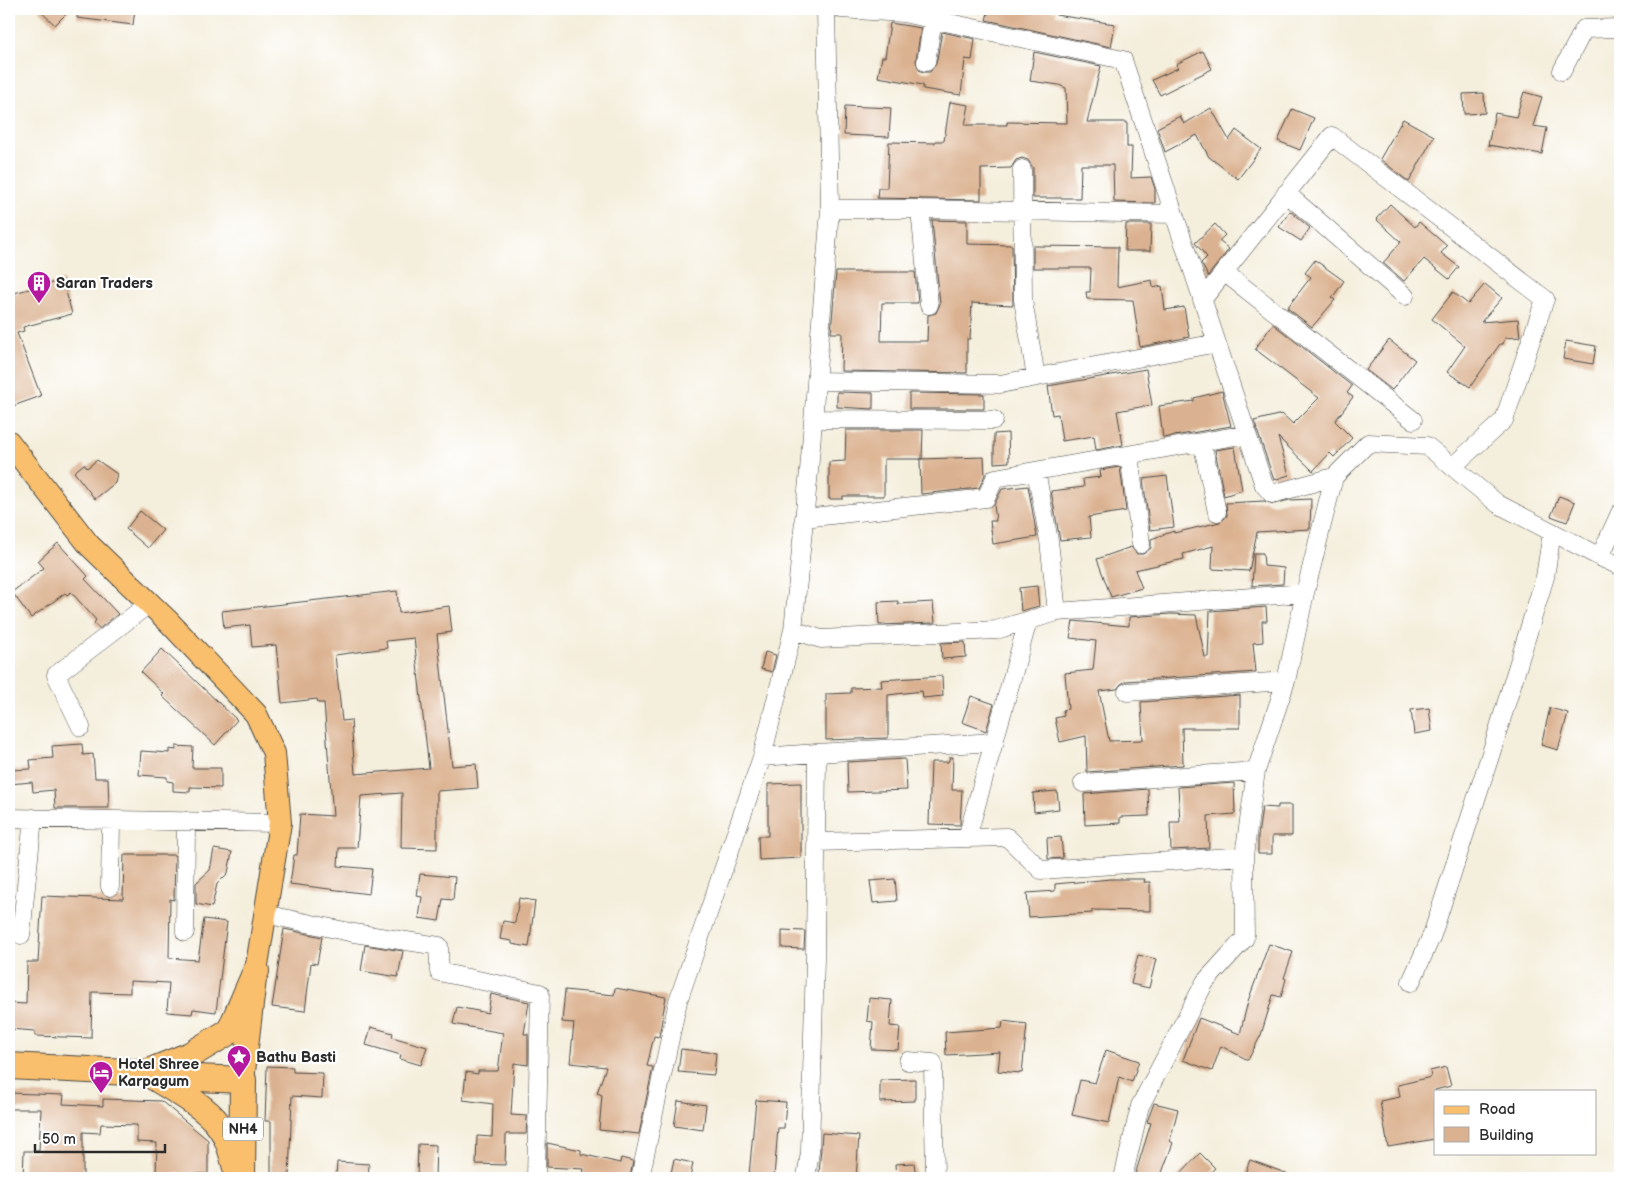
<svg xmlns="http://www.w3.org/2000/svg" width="1629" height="1187" font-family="'Balsamiq Sans',sans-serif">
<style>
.building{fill:#dbb291;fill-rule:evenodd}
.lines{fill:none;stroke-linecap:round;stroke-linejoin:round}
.minor-casing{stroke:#494846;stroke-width:19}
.major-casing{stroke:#494846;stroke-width:24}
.highway-casing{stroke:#494846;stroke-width:28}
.minor{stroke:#fff;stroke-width:18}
.major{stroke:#f9bf6d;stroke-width:22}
.highway{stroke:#f9bf6d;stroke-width:26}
.labels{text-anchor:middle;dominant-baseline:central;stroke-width:4.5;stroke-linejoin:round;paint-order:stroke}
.shield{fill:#fff;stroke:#6b6b6b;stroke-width:1}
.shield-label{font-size:14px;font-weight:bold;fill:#2b2b2b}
.poi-label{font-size:15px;font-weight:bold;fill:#2b2b2b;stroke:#fff;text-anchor:start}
</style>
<rect width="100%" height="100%" fill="#fff"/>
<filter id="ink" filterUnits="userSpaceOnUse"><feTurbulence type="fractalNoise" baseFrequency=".02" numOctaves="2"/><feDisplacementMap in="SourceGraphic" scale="10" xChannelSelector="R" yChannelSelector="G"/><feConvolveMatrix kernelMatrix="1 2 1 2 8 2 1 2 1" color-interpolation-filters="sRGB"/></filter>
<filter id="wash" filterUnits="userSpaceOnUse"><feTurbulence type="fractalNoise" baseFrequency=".0096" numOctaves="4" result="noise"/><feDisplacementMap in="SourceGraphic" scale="20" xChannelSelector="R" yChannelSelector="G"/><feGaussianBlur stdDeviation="1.12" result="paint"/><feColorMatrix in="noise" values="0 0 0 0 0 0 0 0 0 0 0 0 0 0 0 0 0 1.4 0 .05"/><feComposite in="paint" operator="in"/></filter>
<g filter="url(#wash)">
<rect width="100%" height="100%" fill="#f4eedc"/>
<g id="blocks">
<!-- building -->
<path class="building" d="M38 9H71L55 25Z
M78 9H135L133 25 77 18Z
M989 9H1046L1056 11V15L1115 24 1111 47 986 20Z
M890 23 921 28 916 61 919 70 924 72H930L936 64 942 32 975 39 972 60 965 59 961 95 923 89V85L878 77 882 57H885Z
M1203 51 1212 69 1160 95 1152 80 1178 68 1176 64Z
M1034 52 1101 66 1087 122H1127V147H1132L1131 178 1151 177 1155 189V203L1114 202 1113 165H1081L1080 198H1033V168L1028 160 1022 158 1016 160 1011 168 981 169V200L877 198 878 188H887L889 142 935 143V141H944L950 102 969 105 965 125H1007V122L1067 123 1066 88 1059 85 1030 81Z
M1524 92 1542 97 1533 126 1547 128 1542 154 1488 145 1495 113 1516 117Z
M1484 93 1485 113 1464 114 1463 94Z
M845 106 891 108 889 137 844 135Z
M1211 108 1229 140 1236 130 1261 149 1238 179 1209 157 1197 135 1165 152 1157 128 1180 116 1184 124Z
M1292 109 1314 118 1300 150 1278 141Z
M1403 119 1434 136 1409 182 1380 159Z
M1390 204 1415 227 1419 222 1447 246 1441 253 1459 267 1449 279 1424 259 1404 281 1383 263 1401 242 1376 219Z
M1290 211 1310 228 1301 241 1279 227Z
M932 220 967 221V244L1012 245 1013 305 972 303 970 339H967V373L841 371 842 333H831L836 272H915L918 303H882L881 341H927L928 315 936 313 940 304Z
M1126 224H1151L1150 251H1125Z
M1215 224 1225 235 1219 241 1229 249 1208 276 1201 263 1207 257 1195 243Z
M1033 246 1118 247 1117 287 1152 280 1153 288 1162 286 1165 310 1184 307 1189 337 1140 347 1133 300 1087 299 1086 292H1090L1091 268H1033Z
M1315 260 1344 281 1332 298 1335 300 1312 327 1287 308 1311 277 1305 273Z
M63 280 72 314 23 327 24 331 17 333 41 396 13 406 9 395V291H13L14 293Z
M1485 284 1502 298 1481 322 1518 319 1520 337 1505 338 1503 344H1500L1470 387 1447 372 1465 346 1432 319 1453 292 1468 304Z
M1273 324 1352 386 1347 393 1353 397 1335 421 1352 438 1334 457 1330 453 1313 471 1278 437 1289 475 1274 480 1254 421 1282 414 1293 424 1319 398 1255 349Z
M1389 340 1415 360 1392 390 1366 370Z
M1566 341 1596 346 1593 364 1563 359Z
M1146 369 1152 405 1117 411 1123 445 1096 450 1094 436 1062 441 1058 414 1052 415 1048 386Z
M1222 391 1231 426 1163 438 1159 406 1194 401V398Z
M837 392 873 393V409L837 407Z
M909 393 984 394V409H909Z
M846 430H923L922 459H884V496H843V499H829V462L845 461Z
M1008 433 1009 462 994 463V434Z
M1235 447 1242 490 1224 496 1215 450Z
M984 457 985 475 979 488 921 494 920 459Z
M97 460 117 474 115 483 95 499 74 472 84 464 87 468Z
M1120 467 1126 511 1089 517 1091 537 1060 540 1051 491 1084 487 1083 479 1101 477 1100 470Z
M1167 476 1174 527 1150 530 1143 479Z
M1028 486 1037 537 993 544 990 521H996L994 505 1002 489Z
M1559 496 1575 502 1567 522 1551 516Z
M1311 499 1310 529 1257 532 1249 571 1212 569 1213 546 1183 554 1184 559 1135 570 1142 588 1111 597 1097 559 1131 547 1137 554H1143L1151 548V539L1174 531V533L1220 522 1227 516 1226 503 1264 501 1274 504 1289 500Z
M140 511 163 530 148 548 126 529Z
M58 543 88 576 85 579 118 614 99 629 94 623 96 620 71 592 67 595 65 593 31 618 12 592 44 568 38 561Z
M1254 553H1263L1264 566 1284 568 1283 584 1252 586Z
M1037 586 1039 606 1021 611 1019 588Z
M397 591 399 613 449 606 452 632 437 634 452 766 476 764 478 788 437 791V849L401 848 402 793 361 796 357 848H339L338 866 372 869 369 894 290 884 294 855H297L300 814 333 816 324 703H318L317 699 282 703 276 645 252 647 250 625 224 628 222 611ZM414 638 429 768 355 774 351 720 342 721 335 655 387 648 386 641Z
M898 601V604L933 602 935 623 879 625 878 602Z
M1266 607 1267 621H1262L1263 642 1253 643 1256 672 1126 681 1121 684 1117 689 1099 691 1109 741 1143 740 1141 702 1240 695V728H1182L1183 765 1087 772 1086 736 1060 742 1055 718 1064 716 1063 710 1068 709 1065 673 1093 670 1096 641 1070 638 1073 621 1129 626V617L1171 614 1196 615 1205 657H1208L1210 611Z
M965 642 966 657 942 659 941 643Z
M162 649 237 720 215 745 162 696 164 694 141 672Z
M765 652 776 655 772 672 761 669Z
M942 676 943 696 923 698 922 691 888 695V738L826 740V694L851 693V688L882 687 881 680Z
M971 696 994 704 986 731 962 722Z
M1429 708 1432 731 1414 734 1411 710Z
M1550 708 1568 713 1558 750 1541 745Z
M82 744 83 755 93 754 95 778H108L109 808H55L54 790 33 792 32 782 9 784V770L31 769 30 760 53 758 52 746Z
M176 746 193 747 192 768H221V788L190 787V792L173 791V782L167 781V777L139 775 141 751 169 753V749L176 750Z
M950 757H953L952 790H962L960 825 929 824 931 762H948Z
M905 759 907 790 848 792 847 762Z
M801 783V858L759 860 758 836H768V784Z
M1234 783 1235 814 1208 816 1209 848 1171 850 1170 822H1180L1178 787Z
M1148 789 1149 816 1120 817V823L1085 825 1084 794Z
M1057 791 1059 809 1034 812 1033 793Z
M1278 805H1292V836H1272V854H1258V836L1262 807 1278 808Z
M1061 837 1063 858 1048 859 1047 838Z
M214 849 232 852 228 873 217 884 212 907 196 904V883L210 870Z
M124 855H175L174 900 170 899 169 958 198 960 204 919 227 922 216 1012 193 1009 192 1014 167 1012 169 983 130 981V993L92 992 91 1038 35 1036V1031L9 1029V1003L26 1004 27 962H38L42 896 123 899Z
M420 874 455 877 453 900 443 899 439 921 419 918 422 897 417 896Z
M895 879 897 901 873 903 870 881Z
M1111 879H1145L1144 882H1150V911L1092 910V913L1029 917 1027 893 1055 891V884Z
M519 898 535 901 529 947 512 944V941L500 939 503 921 515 923Z
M284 929 322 937 317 964 311 963 305 1011 272 1007Z
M782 930 805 931 804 949 782 948Z
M1269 944 1293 952 1284 978 1286 979 1281 997 1273 995 1261 1035 1248 1060 1221 1046 1212 1071 1183 1060 1199 1018 1240 1034 1248 1001Z
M365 945 403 951 398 977 361 971Z
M1138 955 1156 959 1149 988 1131 984Z
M615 988 666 997 659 1037 654 1036 647 1066 653 1067 639 1134 599 1130 602 1095 597 1093 606 1067 570 1063 574 1023 562 1022 565 990 614 995Z
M491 994 529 1002 524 1034H528V1065L514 1063 511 1115 527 1116 526 1134H506L505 1165 476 1164 477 1136 492 1137 493 1104 463 1100 466 1072 478 1074V1071H498L503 1033 453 1024 457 1007 488 1013Z
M869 998 892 1000 890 1026 900 1027 898 1050 871 1049 873 1022 867 1021Z
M1003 1021 1027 1024 1022 1073 998 1071 1000 1052 946 1055 945 1032 1002 1028Z
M371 1027 393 1033 392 1037 427 1047 421 1065 400 1059 401 1055 366 1045Z
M681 1049 716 1053 714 1075 678 1072Z
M1106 1050 1139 1061 1132 1082 1119 1077 1109 1123 1072 1115 1080 1080 1095 1083Z
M267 1066 293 1067V1072L323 1073 322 1098 292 1096 289 1178H271V1121H265Z
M1446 1067 1451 1086 1435 1090V1139L1388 1147 1380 1101 1400 1097 1398 1085 1431 1077 1430 1071Z
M915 1079V1101L880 1102V1080Z
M9 1093 64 1095 63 1104 103 1106V1099L161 1101 208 1140V1174L156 1173 157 1143 137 1142V1125L101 1124 100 1133 83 1132V1178H23L24 1151H39L41 1109H9Z
M756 1100 786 1102 784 1128H778L774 1177 749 1175Z
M678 1101 706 1105 703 1130 674 1126Z
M1154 1103 1178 1109 1170 1141 1173 1143 1160 1178H1144L1135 1175 1151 1123 1147 1122Z
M822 1133 859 1136 856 1178H832V1175L819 1174Z
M547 1143 581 1150V1154L620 1163 621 1158 633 1161 630 1178H582L584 1169 547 1167Z
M418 1144 436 1145 435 1178H417Z
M1200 1153 1215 1168 1205 1178H1176Z
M674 1159 693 1163 690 1178H670Z
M1250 1160 1296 1177 1295 1178H1243Z
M337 1162 369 1164 368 1178H336Z
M914 1163 916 1178H896L895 1164Z"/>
</g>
</g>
<g filter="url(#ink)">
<use href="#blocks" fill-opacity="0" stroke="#494846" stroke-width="1"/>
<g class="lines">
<defs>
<path id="minor" d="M841 9 903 13 1123 60 1264 485 1272 494 1334 477 1305 593
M926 62 933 19
M1562 71 1584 29 1620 28
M1022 169 1023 300 1036 377
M1286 193 1405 296
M830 209H920L1174 214
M920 209 929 305
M1224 272 1413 420
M1202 300 1332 136 1545 299 1504 420 1452 467
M816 381 1000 384 1217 343
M813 419 994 420
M1202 442 1217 512
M1129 455 1141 544
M1036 471 1049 541 1057 612 1305 593 1286 681
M1334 477 1368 443 1427 446 1498 504 1600 557 1620 513
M804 518 986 498 995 478 1247 434
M1600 557 1620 566
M793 630 821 639 996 630 1057 612
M1127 692 1286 681 1256 771 1244 856
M81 727 56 675 150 603
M817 753 995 742
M762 757 817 753 815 958 810 1152 806 1178
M1083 783 1256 771
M9 818 280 823
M967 838 1028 621
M816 842 1007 837 1041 870 1244 856 1245 938 1205 982 1140 1106 1123 1178
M110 887 111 820
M265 914 354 933 439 946V972L540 993 536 1178
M185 932 186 821
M21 935 33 818
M1411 982 1432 935 1492 750 1545 577 1552 532
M908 1061 933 1063 935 1178
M640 1178 678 1001 762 757 793 630 809 471 830 209 826 9"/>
<path id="major" d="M9 442 89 545 169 622 256 714 274 753 280 823 256 971 243 1080"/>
<path id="highway" d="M9 1066 148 1073 197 1078 243 1080 242 1178
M151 1071 190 1055 230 1031 256 971
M151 1075C171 1088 204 1105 218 1124 228 1136 232 1153 236 1168"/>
</defs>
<!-- minor casing -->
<use href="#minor" class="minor-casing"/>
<!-- major casing -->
<use href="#major" class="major-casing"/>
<!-- highway casing -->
<use href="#highway" class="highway-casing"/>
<!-- minor -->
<use href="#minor" class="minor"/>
<!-- major -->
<use href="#major" class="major"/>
<!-- highway -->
<use href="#highway" class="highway"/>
</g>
</g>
<!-- icons -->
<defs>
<symbol id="building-pin" viewBox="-11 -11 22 30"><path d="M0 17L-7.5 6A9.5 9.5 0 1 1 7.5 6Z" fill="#b5179e" stroke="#fff"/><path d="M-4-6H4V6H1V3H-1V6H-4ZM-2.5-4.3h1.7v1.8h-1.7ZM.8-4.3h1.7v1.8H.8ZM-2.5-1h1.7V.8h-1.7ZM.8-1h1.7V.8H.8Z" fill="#fff"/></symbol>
<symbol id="sight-pin" viewBox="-11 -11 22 30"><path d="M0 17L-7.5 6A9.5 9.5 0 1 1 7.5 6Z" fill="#b5179e" stroke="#fff"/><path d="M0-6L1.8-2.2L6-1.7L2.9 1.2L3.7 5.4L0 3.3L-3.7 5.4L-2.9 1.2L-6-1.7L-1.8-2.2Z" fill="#fff"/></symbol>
<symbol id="hotel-pin" viewBox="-11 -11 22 30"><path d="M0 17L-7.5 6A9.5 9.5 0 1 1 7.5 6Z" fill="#b5179e" stroke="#fff"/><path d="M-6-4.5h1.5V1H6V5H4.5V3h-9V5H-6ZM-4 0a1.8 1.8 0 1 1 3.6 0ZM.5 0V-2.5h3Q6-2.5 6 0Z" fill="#fff"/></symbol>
</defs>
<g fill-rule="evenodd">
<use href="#building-pin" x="25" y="269" width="28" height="38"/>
<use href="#sight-pin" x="225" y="1043" width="28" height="38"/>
<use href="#hotel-pin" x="87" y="1059" width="28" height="38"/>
</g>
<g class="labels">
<!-- shield labels -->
<rect class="shield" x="223" y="1117.5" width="40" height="23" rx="4"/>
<g class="shield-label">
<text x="243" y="1129">NH4</text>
</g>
<!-- poi labels -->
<g class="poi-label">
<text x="56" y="283">Saran Traders</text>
<text x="256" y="1057">Bathu Basti</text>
<text x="118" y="1064">Hotel Shree<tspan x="118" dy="17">Karpagum</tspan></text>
</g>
</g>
<!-- margin -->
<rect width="1629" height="1187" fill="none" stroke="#fff" stroke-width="30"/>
<!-- legend -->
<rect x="1434" y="1090" width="162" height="65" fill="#ffffff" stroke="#aaaaaa"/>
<rect x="1444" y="1106" width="25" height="8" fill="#f9bf6d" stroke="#aaaaaa"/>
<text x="1479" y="1114" font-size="15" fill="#2b2b2b">Road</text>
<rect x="1444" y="1127" width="25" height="15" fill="#dbb291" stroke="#aaaaaa"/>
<text x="1479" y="1140" font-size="15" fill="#2b2b2b">Building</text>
<!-- scale -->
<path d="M35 1144v8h130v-8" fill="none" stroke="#2b2b2b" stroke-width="2.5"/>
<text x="42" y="1144" font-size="15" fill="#2b2b2b" stroke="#ffffff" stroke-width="4" paint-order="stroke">50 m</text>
</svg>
